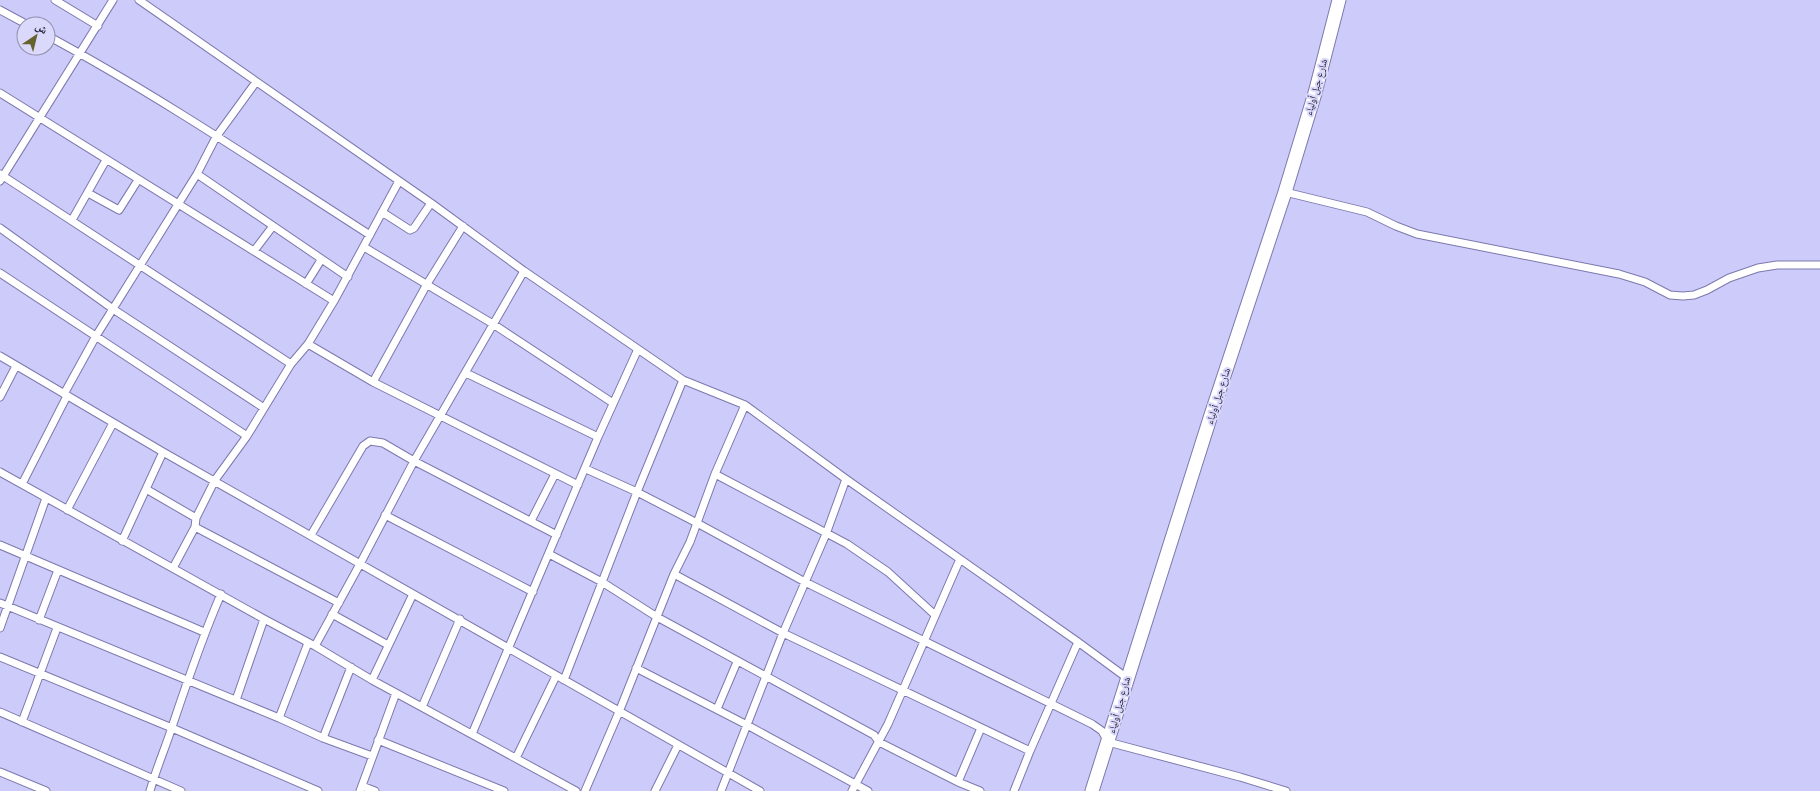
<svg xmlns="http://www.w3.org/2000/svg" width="1820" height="791" font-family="Ubuntu,'Noto Naskh Arabic',sans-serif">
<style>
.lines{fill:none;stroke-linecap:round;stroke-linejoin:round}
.street-casing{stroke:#7c79ae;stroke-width:9}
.highway-casing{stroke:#7c79ae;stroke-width:15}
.street{stroke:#fff;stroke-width:7}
.highway{stroke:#fff;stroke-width:13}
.labels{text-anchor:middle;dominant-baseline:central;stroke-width:4;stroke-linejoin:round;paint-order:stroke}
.street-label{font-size:10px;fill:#232137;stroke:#dad9fc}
</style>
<rect width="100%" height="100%" fill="#cccbf9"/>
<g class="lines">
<defs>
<path id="street" d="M55 0 98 26
M139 0 431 203 524 271 683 380 745 405 846 479 1078 642 1127 678
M0 10 26 24
M48 36C159 96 264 167 370 235
M0 93 334 301
M0 174 291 364
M197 174 348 277
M0 181 113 0
M1285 192 1367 212 1396 226 1417 234 1619 274 1645 282 1670 295 1683 296 1694 295 1707 290 1729 278 1758 268 1777 265H1820
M88 193 119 210 138 180
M382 212 410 230 414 228 431 203
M72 220 106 160
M0 228 113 309 264 408
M364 247 493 324 613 403
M254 251 273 226
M0 273 247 436
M306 284 321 260
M308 344 373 382 578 485
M0 356 163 452 760 791
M466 373 598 437
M373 382 427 284 463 226
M64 394 96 336 197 174 216 137 256 82
M0 397 16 366
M586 469 637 492 697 523 805 582 1092 724 1102 731 1108 742 1240 777 1286 791
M0 472 264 619 315 646 372 680 576 791
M715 474 847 544 888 572 935 615
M22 484 67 396
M146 489 196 518
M67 510 113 423
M385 515 533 592
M531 521 555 474
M195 527 339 603
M311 535 363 446 370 441 383 443 414 461 557 535
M122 541 163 452
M0 545 204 632
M549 554 602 582 657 617 874 735 879 742 958 782 980 791
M173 568 195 527 196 518 215 480 247 436 291 364 308 344 334 301 399 181
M674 574 783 633 1030 751
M0 603 279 718 323 738 372 756
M332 614 388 645
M39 620 58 570
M0 628 46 498
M315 646 360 564 414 461 524 271
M0 657 172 728 318 791
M636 668 747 725 868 791
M372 680 413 594
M564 680 637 492 683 380
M236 700 264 619
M422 707 460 619
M717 709 737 662
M0 712 181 791
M279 718 308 643
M22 722 57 628
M472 734 598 437 638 349
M323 738 351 667
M378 740 504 791
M516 758 556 676
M0 772 46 791
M958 782 981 728
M362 786 375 791
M150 791C156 769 165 749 172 727 187 682 202 638 221 594
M360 791 396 693
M585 791 619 712 674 574 690 542 715 474 745 405
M655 791 678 745
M721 791 783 633 826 534 846 479
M852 791 888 724 960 559
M1014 791 1030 751 1078 642"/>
<path id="highway" d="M1092 791 1211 415 1285 192 1315 93 1339 0"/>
</defs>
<!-- street casing -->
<use href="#street" class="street-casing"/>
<!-- highway casing -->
<use href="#highway" class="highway-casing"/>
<!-- street -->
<use href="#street" class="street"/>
<!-- highway -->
<use href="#highway" class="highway"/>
</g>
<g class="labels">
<!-- street labels -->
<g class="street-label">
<text transform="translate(1316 87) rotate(-74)">شارع جبل أولياء</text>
<text transform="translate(1218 396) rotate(-72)">شارع جبل أولياء</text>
<text transform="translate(1119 705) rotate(-74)">شارع جبل أولياء</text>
</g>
</g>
<!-- north arrow -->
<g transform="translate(36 36) rotate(35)"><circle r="19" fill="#dad9fc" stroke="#918fad"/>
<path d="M0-3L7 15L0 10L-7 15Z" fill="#65622f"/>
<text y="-6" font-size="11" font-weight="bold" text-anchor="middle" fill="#232137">ش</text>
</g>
</svg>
